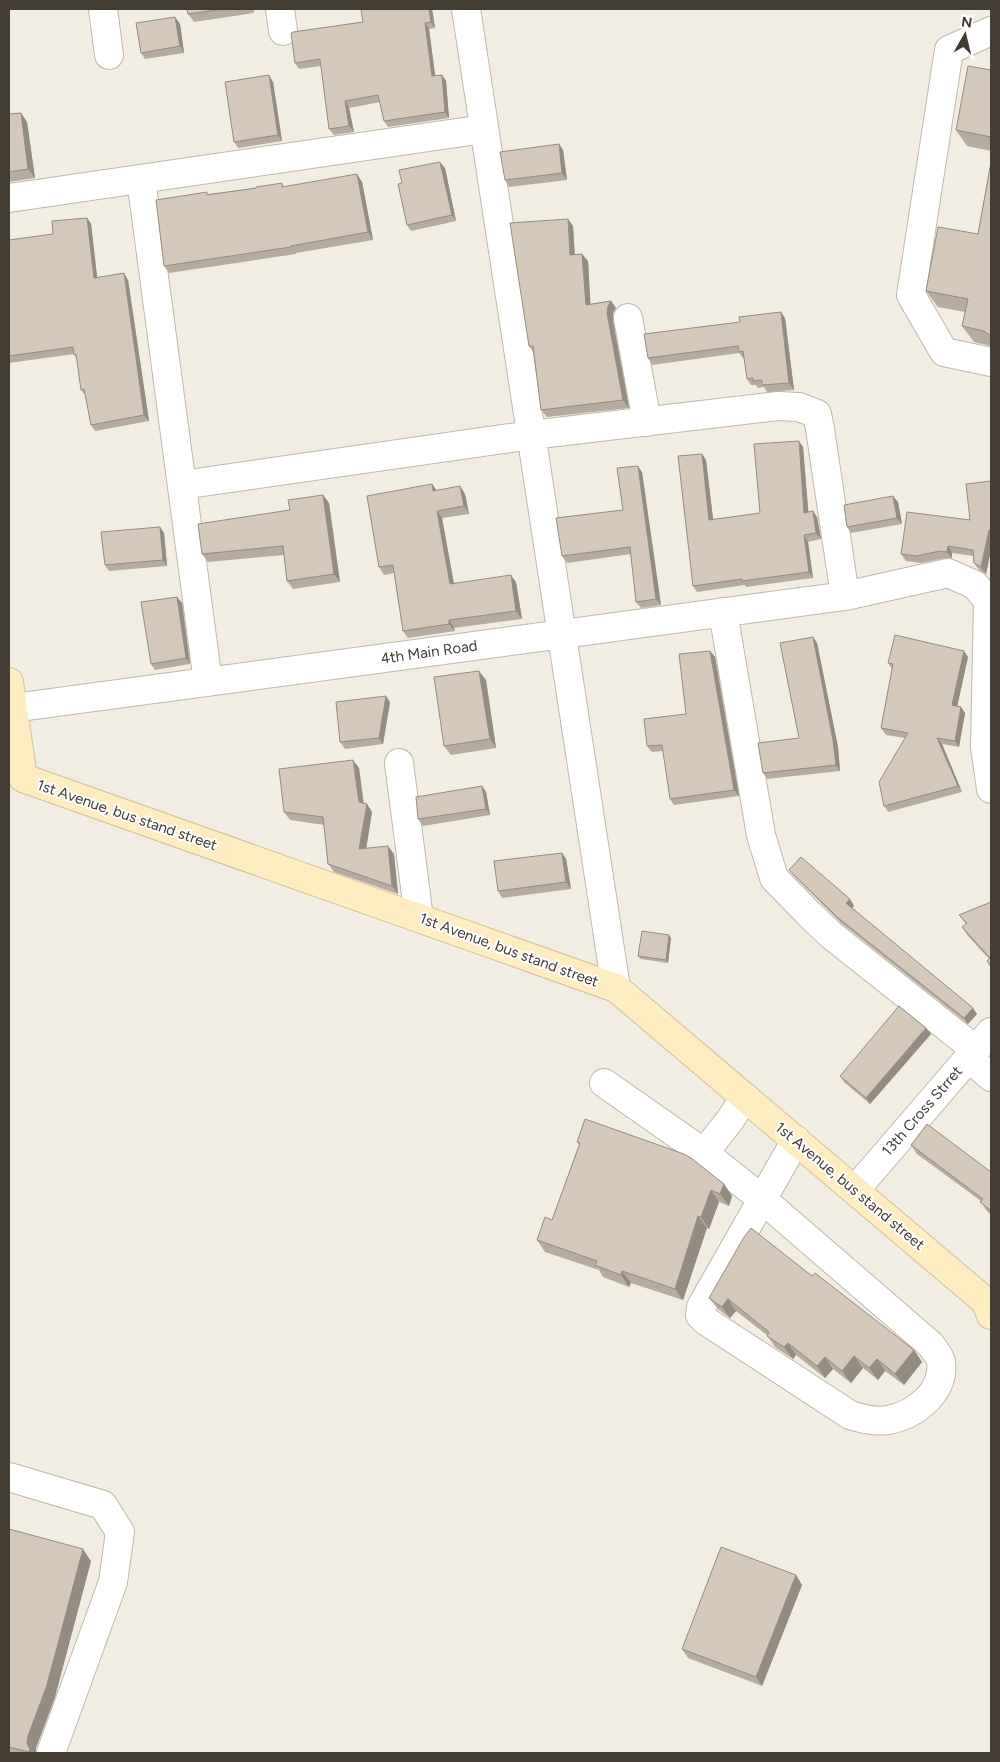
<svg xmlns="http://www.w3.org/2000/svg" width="1000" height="1762" font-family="Figtree,sans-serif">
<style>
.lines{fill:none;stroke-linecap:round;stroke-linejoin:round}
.street-casing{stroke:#c0b7a9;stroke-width:30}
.secondary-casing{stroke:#d5c195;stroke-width:30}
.street{stroke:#fff;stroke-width:28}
.secondary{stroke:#feedc0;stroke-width:28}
.wall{fill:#b5ac9f}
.shaded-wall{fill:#948c82}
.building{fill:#d3c8b9;stroke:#948c82}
.labels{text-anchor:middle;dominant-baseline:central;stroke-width:4;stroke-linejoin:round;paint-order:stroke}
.street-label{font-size:15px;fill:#433c33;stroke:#fff}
</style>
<rect width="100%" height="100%" fill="#f2ede3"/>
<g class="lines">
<defs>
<path id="street" d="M103 9 109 55
M280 9 283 31
M466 9 616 988
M991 31 949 50 911 295 944 352 991 362
M141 179 208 682
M9 198 484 129
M628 318 647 422
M182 485 531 435 778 406 799 407 817 414 820 429 845 596
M723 612 761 835 774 878 809 914 831 935 976 1050
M13 708 845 596 948 573 975 585 988 601 985 747 991 789
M399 763 419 918
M968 1057 991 1077
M604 1083 704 1153
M745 1097 730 1120 704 1153 762 1199 931 1345C934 1350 940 1356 941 1362 945 1392 915 1415 888 1420 876 1422 862 1419 850 1415L706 1321 700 1315 701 1307 796 1140
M855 1190 991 1032
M9 1477 103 1505 120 1532 113 1582 51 1753"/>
<path id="secondary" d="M9 682 23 778 616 988 985 1301 991 1315"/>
</defs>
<!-- street casing -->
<use href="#street" class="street-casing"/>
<!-- secondary casing -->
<use href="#secondary" class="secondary-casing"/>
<!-- street -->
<use href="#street" class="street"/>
<!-- secondary -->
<use href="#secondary" class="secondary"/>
</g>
<!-- wall -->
<path class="wall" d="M187 9H254V13L194 22 188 14Z
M361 9H432L435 28 429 29 435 75H442L446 81 449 118 388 127 384 121 380 102 349 108 354 132 334 135 329 129 321 66 299 69 295 63 363 22Z
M175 17 180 24 184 53 145 59 141 53Z
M991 70V151L967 146 956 130Z
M273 82 282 141 238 148 234 142Z
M21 113 27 122 35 178 9 182V114Z
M559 144 563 150 567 180 509 187 505 180Z
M991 162V346L974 342 962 326 965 312 938 307 926 291 978 234Z
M445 168 456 221 411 231 407 225 402 183Z
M362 182 373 240 296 253V254L169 273 164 266 208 194 256 188 282 183 284 187Z
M87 218 91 224 97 277 128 280 149 421 95 431 91 425 86 396 81 390 77 359 74 354 9 363V240L53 234Z
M573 226 575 254H582L588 261 590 304 611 301 616 308 613 313V321L629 408 547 417 541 410 534 353 529 346Z
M785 318 794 390 767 392 764 387 758 388 756 385H751L747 379 744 358H743L739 353 652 365 648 358Z
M803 447 808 512 817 517 821 539 808 542 813 578 746 587 745 585 697 592 693 586 702 454 706 460 713 520 760 513Z
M642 472 661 605 641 608 636 602 631 554 567 563 562 556 623 510Z
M991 481V550L986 574 979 570 974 563 973 556 952 553V558H945L921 563 906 561 901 554 970 520Z
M432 484 437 491 465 494 469 514 442 518 454 583 516 582 522 619 454 628 455 631 408 638 403 631 394 573 384 575 379 567Z
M323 495 329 503 340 582 293 589 287 581 284 555 208 562 202 554 290 510Z
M898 502 902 524 851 533 847 527Z
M160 527 164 533 167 566 109 571 105 565Z
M177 597 182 603 190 664 155 670 151 664Z
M813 637 817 643 838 747 840 771 767 779 763 773 799 738Z
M710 651 715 657 739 796 674 805 670 799 663 751 652 752 647 746 686 714Z
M968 657 957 706 961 707 965 713 959 747 942 744 962 792 888 812 884 806 905 738 886 735 881 728 892 669 888 663Z
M486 680 496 748 451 755 444 746Z
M390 702 383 744 345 749 340 742Z
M359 768 364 803 367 804 372 812 366 848 394 854 398 894 334 872 328 864 324 825 290 820 284 812Z
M482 786 486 792 490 815 423 826 418 819Z
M562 853 566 859 571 889 502 898 498 891Z
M789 870 850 899 854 906 852 908 977 1014 968 1024 841 923 794 876Z
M991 902V968L987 961 989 959 968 936 962 927 966 924 959 915Z
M671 938 668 963 641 959 638 956Z
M926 1028 931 1034 870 1104 844 1082 840 1076Z
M577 1142 724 1184 732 1196 729 1206 719 1202 709 1229 707 1228 683 1300 631 1283 629 1287 603 1277 599 1270 545 1252 537 1240 552 1220 579 1145Z
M911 1145 991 1172V1215L986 1210 981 1201 917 1154Z
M812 1276 914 1350 922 1362 904 1385 885 1371 878 1380 863 1368 851 1383 833 1369 825 1378 796 1355 793 1359 775 1347 767 1335 736 1311 730 1318 718 1309 709 1298Z
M9 1529 91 1561 55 1697 36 1748V1753H9Z
M796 1575 802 1585 762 1686 688 1658 682 1649Z"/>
<!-- shaded-wall -->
<path class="shaded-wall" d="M429 9H432L435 28 431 22Z
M175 17 180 24 184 53 180 46Z
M425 23 429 29 436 82 432 76Z
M269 75 273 82 282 141 278 135Z
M442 75 446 81 449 118 445 112Z
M345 101 349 108 354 132 349 126Z
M21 113 27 122 35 178 28 169Z
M559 144 563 150 567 180 562 173Z
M440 162 445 168 456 221 452 215Z
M357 174 362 182 373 240 368 232Z
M87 218 91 224 98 284 94 278Z
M568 219 573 226 575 262 570 255Z
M582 254 588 261 591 312 586 305Z
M124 273 128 280 149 421 144 415Z
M611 301 616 308 613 313V321L629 408 623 400 607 313 608 306Z
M781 312 785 318 794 390 789 383Z
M799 441 803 447 809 519 804 513Z
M702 454 706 460 714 526 709 520Z
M638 466 642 472 661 605 656 599Z
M432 484 437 491H433Z
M460 486 465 494 469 514 464 506Z
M323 495 329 503 340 582 334 574Z
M893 496 898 502 902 524 897 518Z
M437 511 442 518 455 591 450 584Z
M813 511 817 517 821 539 816 533Z
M160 527 164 533 167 566 163 560Z
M989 530 991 533V550L986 574 981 567Z
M804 535 808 542 813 578 809 572Z
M948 546 952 553V558L947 552Z
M511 575 516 582 522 619 516 611Z
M177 597 182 603 190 664 186 658Z
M449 620 454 628 455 631 449 624Z
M813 637 817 643 838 747 840 771 836 765Z
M710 651 715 657 739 796 734 790Z
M964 651 968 657 956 712 952 705Z
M479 671 486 680 496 748 490 739Z
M386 696 390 702 383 744 379 738Z
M961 707 965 713 959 747 955 741Z
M937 738 942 744 962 792 958 786Z
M353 760 359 768 364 810 359 802Z
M482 786 486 792 490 815 486 809Z
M367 804 372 812 365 857 359 849Z
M388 846 394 854 398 894 392 886Z
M562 853 566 859 571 889 566 882Z
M850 899 854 906 851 909 846 903Z
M669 935 671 938 668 963 666 960Z
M973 1008 977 1014 968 1024 964 1018Z
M926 1028 931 1034 870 1104 866 1098Z
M724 1184 732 1196 729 1206 720 1194Z
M711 1190 719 1202 709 1229 701 1217Z
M698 1216 707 1228 683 1300 675 1289Z
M622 1271 631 1283 629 1287 621 1275Z
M728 1299 736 1311 730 1318 722 1307Z
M788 1343 796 1355 793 1359 784 1347Z
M914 1350 922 1362 904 1385 895 1374Z
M854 1356 863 1368 851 1383 842 1371Z
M825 1357 833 1369 825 1378 817 1366Z
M877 1359 885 1371 878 1380 869 1368Z
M83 1549 91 1561 55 1697 36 1748V1753H29L27 1744 28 1736Z
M796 1575 802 1585 762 1686 756 1677Z"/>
<!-- building -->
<path class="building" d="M187 9H224L188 14Z
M361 9H429L431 22 425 23 432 76 442 75 445 112 384 121 378 95 345 101 349 126 329 129 320 59 295 63 291 33 293 32 363 22Z
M175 17 180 46 141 53 136 23Z
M968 66 991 70V137L956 130Z
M269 75 278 135 234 142 225 82Z
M21 113 28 169 9 172V114Z
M559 144 562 173 505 180 500 152Z
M440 162 452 215 407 225 398 184 402 183 399 170Z
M991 162V336L984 331 962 326 968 299 926 291 938 227 978 234Z
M357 174 368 232 291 246V247L164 266 156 200 207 192V195L256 188V187L282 183V187Z
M87 218 94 278 124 273 144 415 91 425 84 389 81 390 76 354 74 355 73 347 9 356V240L53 234 52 221Z
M568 219 570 255 582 254 586 305 611 301 608 306 607 313 623 400 541 410 533 346H529L510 223Z
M781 312 789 383 762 385V380L753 381V378L747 379 743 351 739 352 738 346 648 358 644 334 740 322 739 317Z
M799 441 804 513 813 511 816 533 804 535 809 572 742 581V579L693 586 678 456 702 454 709 520 760 513 754 444Z
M638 466 656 599 636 602 630 547 562 556 556 518 623 510 617 468Z
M991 481V531L989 530 981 567 974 563 973 550 948 546 947 552 940 551 916 556 901 554 907 512 970 520 966 484Z
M432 484 433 491 460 486 464 506 437 511 450 584 511 575 516 611 449 620V624L403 631 393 565 379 567 367 496Z
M323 495 334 574 287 581 283 546 202 554 198 524 290 510 288 500Z
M893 496 897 518 847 527 844 505Z
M160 527 163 560 105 565 101 532Z
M177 597 186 658 151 664 141 602Z
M895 635 964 651 952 705 961 707 955 741 937 738 958 786 884 806 879 782 908 733 881 728 893 664 888 663Z
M813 637 833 740 836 765 763 773 758 743 799 738 780 643Z
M710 651 734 790 670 799 662 745 647 746 644 719 686 714 679 654Z
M479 671 490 739 444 746 434 677Z
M386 696 379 738 340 742 336 702Z
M353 760 359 802 367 804 359 849 388 846 392 886 328 864 323 817 284 812 279 769Z
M482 786 486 809 418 819 416 797Z
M562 853 566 882 498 891 494 861Z
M801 857 850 899 846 903 973 1008 964 1018 837 917 789 870Z
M991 902V966L987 961 990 958 962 927 967 923 959 915Z
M642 931 669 935 666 960 638 956Z
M899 1006 926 1028 866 1098 840 1076Z
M585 1119 684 1154 691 1158 724 1184 720 1194 711 1190 701 1217 698 1216 675 1289 622 1271 621 1275 595 1265 597 1261 537 1240 545 1217 552 1220 580 1143 577 1142Z
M927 1124 991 1172V1211L980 1202 983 1199 911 1145Z
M751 1228 812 1276 815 1273 914 1350 895 1374 877 1359 869 1368 854 1356 842 1371 825 1357 817 1366 788 1343 784 1347 767 1336 769 1332 728 1299 722 1307 709 1298 744 1237Z
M9 1529 83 1549 47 1685 28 1736 27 1744 30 1749 29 1752 9 1747Z
M721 1547 796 1575 756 1677 682 1649Z"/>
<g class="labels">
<!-- street labels -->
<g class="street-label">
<text transform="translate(429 652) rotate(-8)">4th Main Road</text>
<text transform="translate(127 815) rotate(19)">1st Avenue, bus stand street</text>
<text transform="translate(509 950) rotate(20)">1st Avenue, bus stand street</text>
<text transform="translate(922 1111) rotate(-49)">13th Cross Strret</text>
<text transform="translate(850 1186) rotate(40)">1st Avenue, bus stand street</text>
</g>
</g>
<!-- border -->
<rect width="1000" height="1762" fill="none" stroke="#433c33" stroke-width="20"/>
<!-- north arrow -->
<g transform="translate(965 35) rotate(8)" stroke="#ffffff" stroke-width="4" paint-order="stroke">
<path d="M0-4L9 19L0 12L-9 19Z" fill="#433c33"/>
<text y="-8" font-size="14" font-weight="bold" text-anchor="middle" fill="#433c33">N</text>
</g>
</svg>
